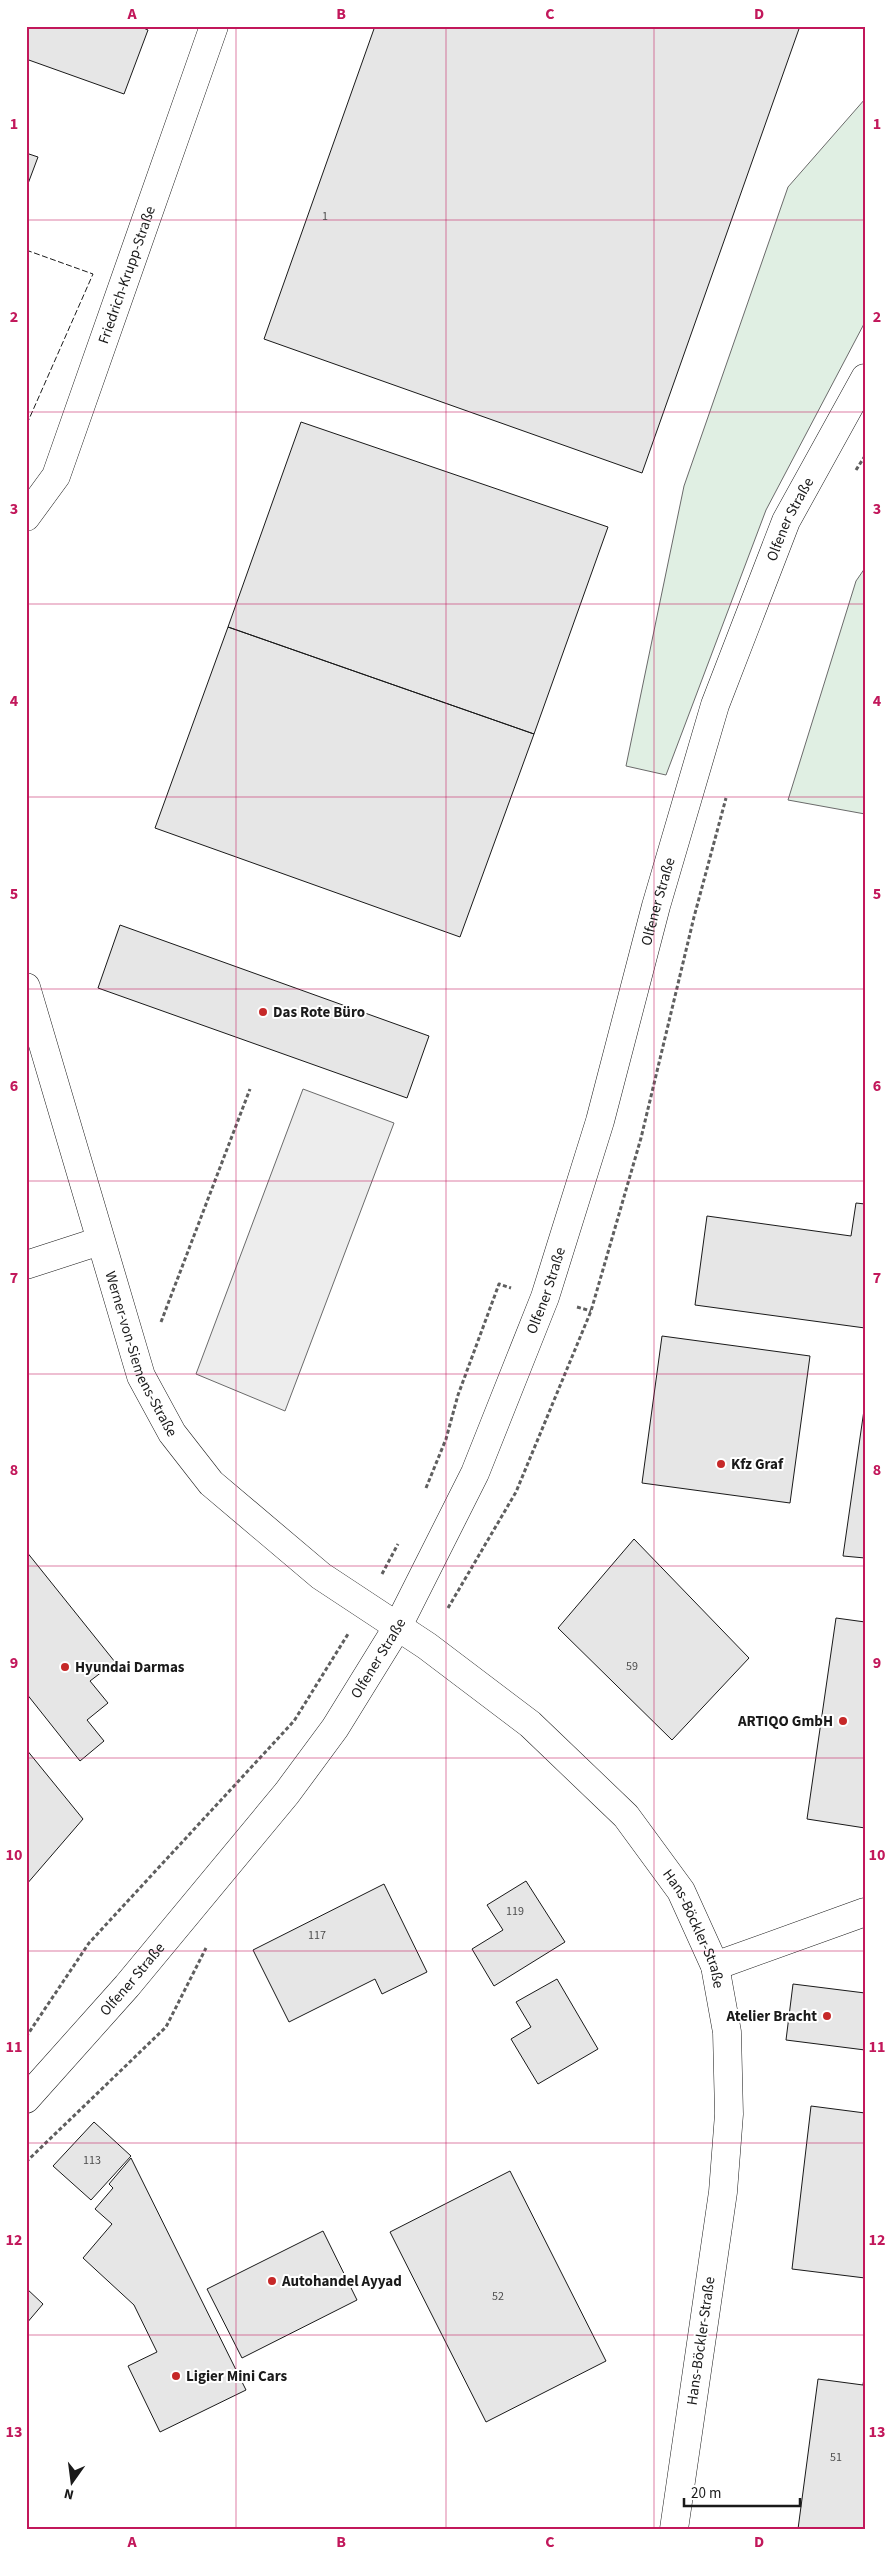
<svg xmlns="http://www.w3.org/2000/svg" width="891" height="2555" font-family="'Source Sans 3',sans-serif">
<style>
.grass{fill:#e0efe3;stroke:#6a6a6a}
.parking{fill:#ededed;stroke:#6a6a6a}
.building{fill:#e6e6e6;stroke:#1a1a1a}
.lines{fill:none;stroke-linecap:round;stroke-linejoin:round}
.street-casing{stroke:#1a1a1a;stroke-width:29}
.primary-casing{stroke:#1a1a1a;stroke-width:29}
.path{stroke:#5f5f5f;stroke-width:3;stroke-dasharray:4 2.5;stroke-linecap:butt}
.street{stroke:#fff;stroke-width:28}
.primary{stroke:#fff;stroke-width:28}
.fence{stroke:#1a1a1a;stroke-width:1;stroke-dasharray:6 2.5;stroke-linecap:butt}
.grid{fill:none;stroke:#c2185b;stroke-width:1;stroke-opacity:0.55}
.poi-dot{fill:#c62828;stroke:#fff;stroke-width:2}
.labels{text-anchor:middle;dominant-baseline:central;stroke-width:4;stroke-linejoin:round;paint-order:stroke}
.number-label{font-size:12px;fill:#4d4d4d}
.street-label{font-size:15px;fill:#1a1a1a;stroke:#fff}
.poi-label{font-size:15px;font-weight:bold;fill:#1a1a1a;stroke:#fff;text-anchor:start}
.neatline{fill:none;stroke:#c2185b;stroke-width:2}
.grid-label{font-size:16px;text-anchor:middle;font-weight:bold;fill:#c2185b}
</style>
<rect width="100%" height="100%" fill="#fff"/>
<!-- grass -->
<path class="grass" d="M865 99V322L766 510 666 775 626 766 684 486 788 187Z
M865 568V814L788 800 856 581Z"/>
<!-- parking -->
<path class="parking" d="M303 1089 394 1123 285 1411 196 1374Z"/>
<!-- building -->
<path class="building" d="M26 26H139L148 30 124 94 26 59Z
M375 26H800L642 473 264 339Z
M26 153 38 157 26 189Z
M301 422 608 527 534 734 228 627Z
M228 627 534 734 460 937 155 828Z
M120 925 429 1036 407 1098 98 988Z
M856 1203 865 1204V1328L695 1305 707 1216 851 1236Z
M662 1336 810 1356 790 1503 642 1483Z
M865 1403V1558L843 1556Z
M634 1539 749 1658 672 1740 558 1628Z
M26 1551 115 1662 90 1681 108 1703 87 1720 104 1741 80 1761 26 1693Z
M836 1618 865 1622V1828L807 1819Z
M26 1749 83 1819 26 1885Z
M526 1881 565 1942 494 1986 472 1949 503 1930 487 1905Z
M384 1884 427 1972 382 1994 375 1979 289 2022 253 1950Z
M557 1979 598 2049 538 2084 511 2039 531 2027 516 2002Z
M793 1984 865 1993V2050L786 2040Z
M811 2106 865 2113V2278L792 2269Z
M94 2122 131 2156 91 2200 53 2166Z
M131 2158 246 2390 160 2432 128 2366 157 2352 134 2305 83 2258 112 2224 95 2209 113 2188 109 2184Z
M510 2171 606 2361 486 2422 390 2232Z
M323 2231 357 2300 242 2358 207 2289Z
M26 2288 43 2304 26 2324Z
M865 2371V2529H798L818 2379 863 2385Z"/>
<g class="lines">
<defs>
<g id="street">
<path id="s1" d="M26 517 56 476 214 26"/>
<path id="s2" d="M26 987 141 1376 172 1433 211 1483 321 1576 427 1646 530 1724 626 1816 681 1891 715 1966 727 2032 729 2114 723 2192 674 2529"/>
<path d="M26 1265 100 1241"/>
<path d="M715 1966 865 1912"/>
</g>
<g id="primary">
<path id="s3" d="M26 2099 127 1986 287 1793 335 1728 398 1626 475 1473 545 1297 600 1121 656 906 715 705 786 521 865 378"/>
</g>
</defs>
<!-- street casing -->
<use href="#street" class="street-casing"/>
<!-- primary casing -->
<use href="#primary" class="primary-casing"/>
<!-- path -->
<path class="path" d="M856 470 865 456
M577 1307 591 1311
M161 1322 250 1089
M426 1488 446 1439 458 1395 499 1284 511 1288
M382 1574 398 1544
M448 1608 516 1492 591 1311 641 1138 694 917 726 798
M26 2037 89 1943 294 1721 348 1634
M26 2162 166 2027 206 1948"/>
<!-- street -->
<use href="#street" class="street"/>
<!-- primary -->
<use href="#primary" class="primary"/>
<!-- fence -->
<path class="fence" d="M26 250 93 274 26 426"/>
</g>
<!-- grid -->
<path class="grid" d="M236 26V2529M446 26V2529M654 26V2529M26 220H865M26 412H865M26 604H865M26 797H865M26 989H865M26 1181H865M26 1374H865M26 1566H865M26 1758H865M26 1951H865M26 2143H865M26 2335H865"/>
<!-- markers -->
<g class="poi-dot">
<circle cx="263" cy="1012" r="5"/>
<circle cx="721" cy="1464" r="5"/>
<circle cx="65" cy="1667" r="5"/>
<circle cx="843" cy="1721" r="5"/>
<circle cx="827" cy="2016" r="5"/>
<circle cx="272" cy="2281" r="5"/>
<circle cx="176" cy="2376" r="5"/>
</g>
<g class="labels">
<!-- number labels -->
<g class="number-label">
<text x="325" y="216">1</text>
<text x="632" y="1666">59</text>
<text x="515" y="1911">119</text>
<text x="317" y="1935">117</text>
<text x="92" y="2160">113</text>
<text x="498" y="2296">52</text>
<text x="836" y="2457">51</text>
</g>
<!-- street labels -->
<g class="street-label">
<text stroke="none"><textPath href="#s1" startOffset="264">Friedrich-Krupp-Straße</textPath></text>
<text stroke="none"><textPath href="#s3" startOffset="1780">Olfener Straße</textPath></text>
<text stroke="none"><textPath href="#s3" startOffset="1375">Olfener Straße</textPath></text>
<text stroke="none"><textPath href="#s3" startOffset="970">Olfener Straße</textPath></text>
<text stroke="none"><textPath href="#s2" startOffset="385">Werner-von-Siemens-Straße</textPath></text>
<text stroke="none"><textPath href="#s3" startOffset="565">Olfener Straße</textPath></text>
<text stroke="none"><textPath href="#s2" startOffset="1200">Hans-Böckler-Straße</textPath></text>
<text stroke="none"><textPath href="#s3" startOffset="160">Olfener Straße</textPath></text>
<text transform="translate(701 2341) rotate(-82)">Hans-Böckler-Straße</text>
</g>
<!-- poi labels -->
<g class="poi-label">
<text x="273" y="1012">Das Rote Büro</text>
<text x="731" y="1464">Kfz Graf</text>
<text x="75" y="1667">Hyundai Darmas</text>
<text x="833" y="1721" text-anchor="end">ARTIQO GmbH</text>
<text x="817" y="2016" text-anchor="end">Atelier Bracht</text>
<text x="282" y="2281">Autohandel Ayyad</text>
<text x="186" y="2376">Ligier Mini Cars</text>
</g>
</g>
<!-- border -->
<rect width="891" height="2555" fill="none" stroke="#ffffff" stroke-width="55"/>
<!-- north arrow -->
<g transform="translate(72 2482) rotate(194)" stroke="#ffffff" stroke-width="4" paint-order="stroke">
<path d="M0-4L9 19L0 12L-9 19Z" fill="#1a1a1a"/>
<text y="-8" font-size="14" font-weight="bold" text-anchor="middle" fill="#1a1a1a">N</text>
</g>
<!-- scale -->
<path d="M684 2498v8h116v-8" fill="none" stroke="#1a1a1a" stroke-width="2.5"/>
<text x="691" y="2498" font-size="15" fill="#1a1a1a" stroke="#ffffff" stroke-width="4" paint-order="stroke">20 m</text>
<rect x="28" y="28" width="836" height="2500" class="neatline"/>
<g class="grid-label">
<text x="132" y="19">A</text>
<text x="341" y="19">B</text>
<text x="550" y="19">C</text>
<text x="759" y="19">D</text>
<text x="14" y="129">1</text>
<text x="877" y="129">1</text>
<text x="14" y="322">2</text>
<text x="877" y="322">2</text>
<text x="14" y="514">3</text>
<text x="877" y="514">3</text>
<text x="14" y="706">4</text>
<text x="877" y="706">4</text>
<text x="14" y="899">5</text>
<text x="877" y="899">5</text>
<text x="14" y="1091">6</text>
<text x="877" y="1091">6</text>
<text x="14" y="1283">7</text>
<text x="877" y="1283">7</text>
<text x="14" y="1475">8</text>
<text x="877" y="1475">8</text>
<text x="14" y="1668">9</text>
<text x="877" y="1668">9</text>
<text x="14" y="1860">10</text>
<text x="877" y="1860">10</text>
<text x="14" y="2052">11</text>
<text x="877" y="2052">11</text>
<text x="14" y="2245">12</text>
<text x="877" y="2245">12</text>
<text x="14" y="2437">13</text>
<text x="877" y="2437">13</text>
<text x="132" y="2547">A</text>
<text x="341" y="2547">B</text>
<text x="550" y="2547">C</text>
<text x="759" y="2547">D</text>
</g>
</svg>
